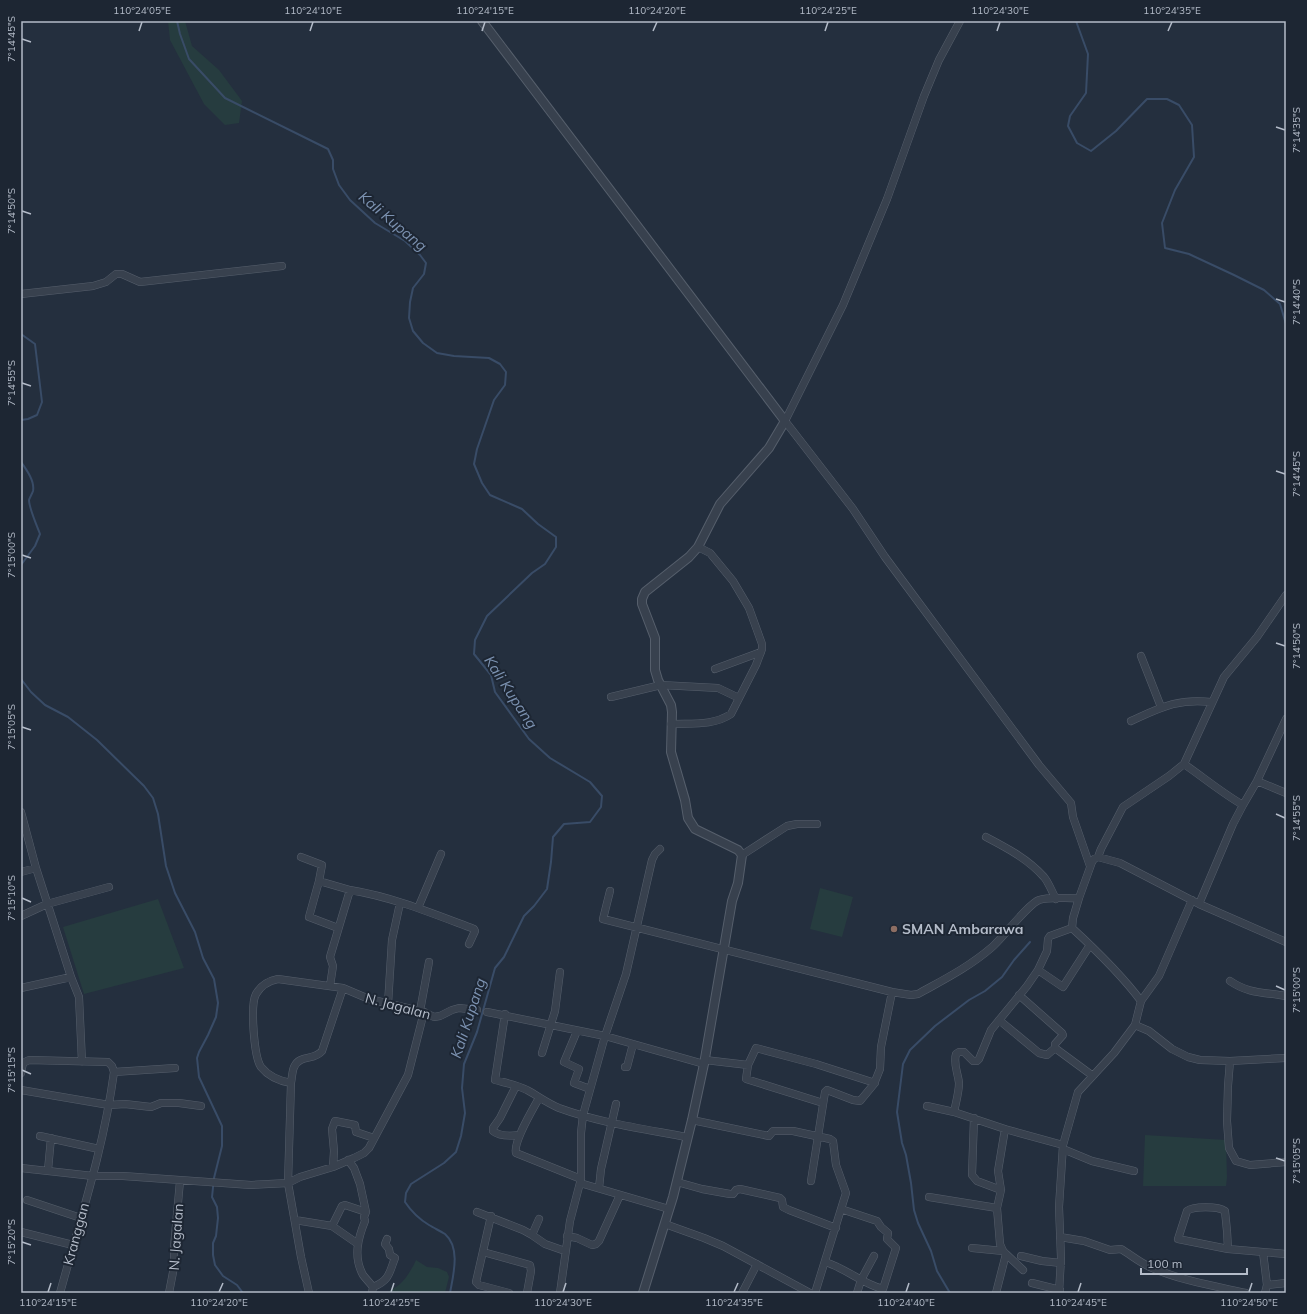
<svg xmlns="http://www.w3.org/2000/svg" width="1307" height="1314" font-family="Mulish,sans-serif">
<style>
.green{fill:#263c3f}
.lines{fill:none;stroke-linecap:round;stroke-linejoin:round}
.stream{stroke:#394c67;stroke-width:2}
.minor-casing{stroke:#565f6c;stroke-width:8}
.tertiary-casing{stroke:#565f6c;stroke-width:10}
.minor{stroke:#38414e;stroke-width:7}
.tertiary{stroke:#38414e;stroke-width:8}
.ticks{fill:none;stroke:#b4bcc9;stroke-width:1.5}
.education-dot{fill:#8d6e63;stroke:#1d2633;stroke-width:1.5}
.labels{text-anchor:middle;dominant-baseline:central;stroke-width:4;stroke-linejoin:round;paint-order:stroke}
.poi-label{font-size:14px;font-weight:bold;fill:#b4bcc9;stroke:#1d2633;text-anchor:start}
.street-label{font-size:14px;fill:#b4bcc9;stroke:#1d2633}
.water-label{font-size:15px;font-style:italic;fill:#7c92b1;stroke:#1d2633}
.neatline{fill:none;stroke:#b4bcc9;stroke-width:1.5}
.ticks-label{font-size:10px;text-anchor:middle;fill:#b4bcc9}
</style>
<rect width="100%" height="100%" fill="#242f3e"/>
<!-- green -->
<path class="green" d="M168 21H185L192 46 219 70 242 101 239 123 225 125 204 104 170 40Z
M820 888 853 897 842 937 810 929Z
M158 899 184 968 84 994 63 927Z
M1145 1135 1226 1140 1227 1178 1226 1186H1143Z
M416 1260 427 1267 438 1268 447 1272 449 1277 445 1293H387C391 1289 396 1288 400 1284 406 1279 413 1267 416 1260Z"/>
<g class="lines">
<!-- stream -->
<path class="stream" d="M177 21 180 34 189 59 225 98 328 149 333 160V169L339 185 350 200 375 223 405 241 420 255 426 263 424 274 413 288 410 302 409 318 413 331 423 343 437 353 454 356 489 358 500 364 506 372 505 385 494 400 477 449 474 464 482 483 490 495 522 509 538 524 556 537V547L545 564 532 573 487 616 475 640 474 654 491 675 495 692 529 739 550 758 590 782 602 796 601 807 590 822 564 824 553 837 551 862 547 889 534 906 524 916 504 957 495 968 477 1032 464 1064 462 1088 465 1113 461 1136 456 1152 444 1163 411 1184 406 1193 405 1202C411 1211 419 1219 429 1225 434 1228 440 1231 445 1234 461 1248 453 1276 450 1293
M1076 21 1088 54 1086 93 1070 116 1068 126 1077 143 1091 151 1116 131 1147 99H1167L1179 105 1192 125 1194 157 1175 190 1162 223 1165 248 1189 254 1234 275 1264 290 1280 304 1286 324
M21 334 35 344 42 402 37 415 28 419 21 420
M21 462C26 469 35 481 33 491 32 494 30 497 29 500 29 508 37 526 40 534L35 546 21 565
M21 679 31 692 45 705 68 717 97 740 144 786 153 798 158 814 166 866 175 893 195 932 203 958 214 979 218 1003 216 1017 208 1035 199 1052 197 1058 199 1077 222 1126V1146L214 1178 212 1197 217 1207 218 1218 216 1236 213 1243V1255L215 1265 223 1276 237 1285 243 1293
M950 1293 937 1271 931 1251 918 1223 914 1210 911 1183 906 1155 902 1143 897 1112 903 1064 910 1050 935 1026 969 1000 985 991 1002 977 1014 960 1030 942"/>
<defs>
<path id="minor" d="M960 21 939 60 924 96 887 199 843 305 785 421 853 509 885 557 1039 765 1071 803 1073 817 1090 866
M21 294 93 286 106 282 116 274H122L140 282 282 266
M1141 656 1161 707
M715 669 761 652
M611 697 661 685 718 688 739 698
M1131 721C1160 708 1178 698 1211 702
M671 724C692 723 713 726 731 714L756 665 762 649V644L749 608 733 581 710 553 698 547
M1184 764C1203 777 1222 793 1243 805
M1257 781 1286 793
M21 812 36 868
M986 837C1007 848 1028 859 1044 877 1049 883 1052 892 1056 899
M742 855 787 826 797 824H817
M301 857 322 865 319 881
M1098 857 1101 849 1123 807 1169 776 1184 764 1224 677 1257 637 1286 595
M21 872 36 868 71 977 21 988
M610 891 603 919 892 992 911 995 918 994C943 980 969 967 991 948 1003 938 1027 905 1039 900 1051 896 1067 899 1079 898L1092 862 1094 859 1098 857 1120 863 1199 904 1286 942
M1199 904 1233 824 1243 805 1257 781 1286 719
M418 908 441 854
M21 916 47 904 109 887
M338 928 309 917 319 881 350 890
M1038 970 1063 987 1090 945
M71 977 79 997 82 1062
M1230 981C1249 994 1264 992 1286 996
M330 986 333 966 330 957 350 890C393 897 434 914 474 929L475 931 469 944
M1019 995 1062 1033 1063 1035 1055 1044V1048L1093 1076
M1141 1001 1159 976 1192 900
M388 1004 392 940 400 903
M420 1011 429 962
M487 1012 605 1036 704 1064
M505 1014 495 1080C506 1083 517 1085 527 1090 538 1096 547 1103 559 1108 600 1123 645 1129 687 1137
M999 1020 1039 1053 1047 1055 1055 1048
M1135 1025 1149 1031 1172 1049 1188 1057 1200 1060 1230 1061 1286 1058
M577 1031 564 1062 579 1069 574 1083 590 1089
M542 1053 555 1011 560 972
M705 1060 748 1065
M1230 1061 1228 1086 1227 1121 1229 1148 1236 1161 1250 1165 1286 1162
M625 1067H627L633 1044
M21 1073 23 1063 29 1060 108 1062 112 1066 114 1072
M291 1083C279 1081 269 1077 261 1067 254 1057 250 1005 256 994 261 985 268 981 278 979L343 988 369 999 424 1012 434 1017 440 1016 452 1010 459 1008 477 1010
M516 1086 500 1118 493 1128V1131C500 1137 511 1136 519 1135
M21 1090 109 1105 125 1104 151 1107 161 1103H179L201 1106
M539 1098C533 1109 513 1142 516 1153L581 1179
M823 1103 746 1079 748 1065 756 1048 816 1064 875 1083
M927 1106 954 1112 1005 1129 1063 1145
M954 1112C956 1102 959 1092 959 1083 958 1073 953 1064 956 1054L959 1052H964L973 1061H977L979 1059 991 1030 1027 986 1038 970 1047 951 1048 939 1050 936 1072 928
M974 1118 972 1175 977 1181 1001 1190
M692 1120 769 1136 773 1131H793L830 1139 833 1141 836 1165 846 1193 815 1293
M40 1136 99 1149
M1063 1149 1092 1161 1134 1171
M348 1160 354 1168 360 1184 366 1212 364 1217 365 1221C358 1238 353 1257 363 1275 366 1279 370 1283 373 1287L372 1293
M333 1167 334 1151 332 1129 335 1121 355 1125 356 1132 374 1138
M21 1168 93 1176H123L251 1185 288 1183 300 1177 333 1167 354 1158 364 1153 369 1148 408 1075 424 1012
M48 1170 51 1138
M811 1181 825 1092 827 1090 853 1100 860 1101 874 1084 880 1069 881 1047 892 992
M677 1182 702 1189 730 1194H733L736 1190 740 1189 780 1198 782 1200 783 1207 789 1210 836 1228
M580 1183 669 1209
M599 1188 601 1169 616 1104
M929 1197 997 1208
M27 1200 81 1218
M477 1212 523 1230 532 1235 539 1219
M491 1216 476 1282 479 1285 509 1293
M295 1220 332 1226 358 1244
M665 1224 704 1238 723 1246 810 1293
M332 1226 342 1206 345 1205 366 1212
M21 1232 73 1245
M532 1235 545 1244 565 1251
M567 1236 577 1238 592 1245 596 1244 599 1241 620 1195
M1060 1237 1084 1241 1110 1250 1121 1249C1131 1255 1139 1262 1150 1267 1179 1280 1214 1286 1246 1293
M972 1248 1003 1251
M1228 1249 1227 1231 1225 1211C1218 1206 1193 1206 1187 1211L1178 1239 1228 1249 1286 1254
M483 1252 530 1265 531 1271 527 1293
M1263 1252 1267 1285 1265 1293
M1006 1254 1023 1270
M1021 1256 1042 1261 1061 1263
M825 1262C846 1268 862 1284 883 1289L896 1248 887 1239 888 1233 881 1227 877 1221 841 1209
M1032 1283 1060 1290
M1267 1285 1286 1283
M373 1287C390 1280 389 1273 395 1258L390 1255 389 1249 385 1244 387 1239
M60 1293C80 1220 104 1147 114 1072L175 1068
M169 1293 174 1267V1247L180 1181
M309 1293 301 1257 288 1183 291 1083C292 1078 292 1072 294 1067 300 1054 314 1061 322 1051L343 988
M560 1293 570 1221 581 1179V1133L583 1115 605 1036 626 974 652 860 655 854 660 849
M742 1293 757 1264
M857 1293 861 1280 874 1256
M996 1293 1006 1254 1003 1251 1000 1244 997 1208 1001 1190 998 1171 1005 1129
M1059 1293 1061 1258 1059 1207 1063 1145 1078 1092 1114 1053 1135 1025 1141 1001C1121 974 1097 951 1072 928L1073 918 1079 898"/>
<path id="tertiary" d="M482 21 785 421 769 448 720 504 698 547 689 557 645 592 642 599V604L655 638V670L658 680 671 705 672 712 671 752 685 800 688 818 695 829 738 850 742 855 738 883 732 901 704 1064 692 1120 673 1197 643 1293"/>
</defs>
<!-- minor casing -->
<use href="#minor" class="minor-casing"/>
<!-- tertiary casing -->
<use href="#tertiary" class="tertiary-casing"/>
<!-- minor -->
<use href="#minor" class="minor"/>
<!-- tertiary -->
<use href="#tertiary" class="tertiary"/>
</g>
<!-- ticks -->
<path class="ticks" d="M139 31 142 22M310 31 313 22M482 31 485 22M653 31 657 22M825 31 828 22M997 31 1000 22M1168 31 1172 22M22 39 31 42M1276 127 1285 130M22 211 31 214M1276 299 1285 302M22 383 31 386M1276 471 1285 474M22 555 31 558M1276 643 1285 646M22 727 31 730M1276 814 1285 818M22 898 31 902M1276 986 1285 990M22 1070 31 1074M1276 1158 1285 1161M22 1242 31 1245M48 1292 51 1283M219 1292 223 1283M391 1292 394 1283M563 1292 566 1283M734 1292 738 1283M906 1292 909 1283M1078 1292 1081 1283M1249 1292 1252 1283"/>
<!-- markers -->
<circle class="education-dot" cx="894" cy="929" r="4"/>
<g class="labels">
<!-- poi labels -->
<g class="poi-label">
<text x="902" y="929">SMAN Ambarawa</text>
</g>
<!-- street labels -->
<g class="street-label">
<text transform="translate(398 1006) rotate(15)">N. Jagalan</text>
<text transform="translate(76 1234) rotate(-75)">Kranggan</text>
<text transform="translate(176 1237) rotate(-86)">N. Jagalan</text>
</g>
<!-- water labels -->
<g class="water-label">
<text transform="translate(393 221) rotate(40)">Kali Kupang</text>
<text transform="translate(511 692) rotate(57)">Kali Kupang</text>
<text transform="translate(468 1018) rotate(-72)">Kali Kupang</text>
</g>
</g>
<!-- border -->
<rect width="1307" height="1314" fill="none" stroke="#1d2633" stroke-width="44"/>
<!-- scale -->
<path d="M1141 1268v6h106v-6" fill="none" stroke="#b4bcc9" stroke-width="2"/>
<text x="1147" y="1268" font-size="12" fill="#b4bcc9" stroke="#1d2633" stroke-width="3" paint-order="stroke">100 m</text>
<rect x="22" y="22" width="1263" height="1270" class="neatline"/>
<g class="ticks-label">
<text x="142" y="14">110°24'05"E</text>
<text x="313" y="14">110°24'10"E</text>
<text x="485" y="14">110°24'15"E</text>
<text x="657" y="14">110°24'20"E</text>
<text x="828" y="14">110°24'25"E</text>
<text x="1000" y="14">110°24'30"E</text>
<text x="1172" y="14">110°24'35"E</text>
<text transform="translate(11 39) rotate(-90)" y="4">7°14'45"S</text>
<text transform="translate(1296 130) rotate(-90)" y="4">7°14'35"S</text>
<text transform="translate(11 211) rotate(-90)" y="4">7°14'50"S</text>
<text transform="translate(1296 302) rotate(-90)" y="4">7°14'40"S</text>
<text transform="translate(11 383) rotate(-90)" y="4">7°14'55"S</text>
<text transform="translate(1296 474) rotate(-90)" y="4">7°14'45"S</text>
<text transform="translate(11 555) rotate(-90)" y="4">7°15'00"S</text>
<text transform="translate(1296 646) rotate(-90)" y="4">7°14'50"S</text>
<text transform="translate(11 727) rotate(-90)" y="4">7°15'05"S</text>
<text transform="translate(1296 818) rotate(-90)" y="4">7°14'55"S</text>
<text transform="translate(11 898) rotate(-90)" y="4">7°15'10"S</text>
<text transform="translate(1296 990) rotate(-90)" y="4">7°15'00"S</text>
<text transform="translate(11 1070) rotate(-90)" y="4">7°15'15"S</text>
<text transform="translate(1296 1161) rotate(-90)" y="4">7°15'05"S</text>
<text transform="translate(11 1242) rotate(-90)" y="4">7°15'20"S</text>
<text x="48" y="1306">110°24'15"E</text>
<text x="219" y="1306">110°24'20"E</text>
<text x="391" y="1306">110°24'25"E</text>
<text x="563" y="1306">110°24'30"E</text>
<text x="734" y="1306">110°24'35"E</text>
<text x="906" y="1306">110°24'40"E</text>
<text x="1078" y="1306">110°24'45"E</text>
<text x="1249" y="1306">110°24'50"E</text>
</g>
</svg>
